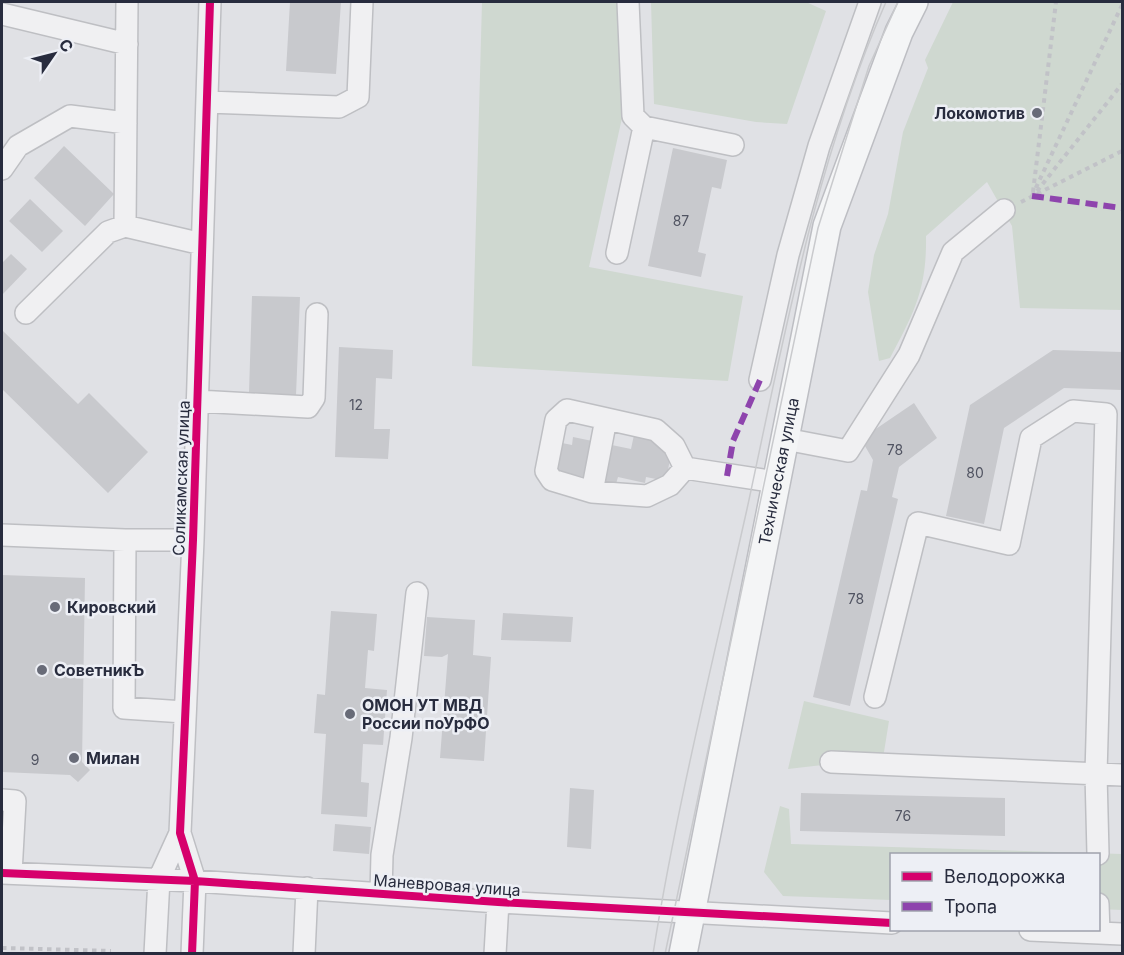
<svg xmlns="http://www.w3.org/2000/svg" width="1124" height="955" font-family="Inter,sans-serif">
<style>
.green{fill:#cfd8d0}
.building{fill:#c8c9cd}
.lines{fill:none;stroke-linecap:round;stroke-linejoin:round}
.minor-casing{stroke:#bebfc3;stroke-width:24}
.major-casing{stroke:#bdbec3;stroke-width:30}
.path{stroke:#c1c2c7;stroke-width:4;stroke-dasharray:4.5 4.5;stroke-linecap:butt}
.minor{stroke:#f0f0f2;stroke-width:21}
.major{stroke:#f4f5f6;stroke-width:27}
.tram{stroke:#c9cacd;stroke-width:1.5}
.quiet{stroke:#8e44ad;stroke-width:6;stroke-dasharray:12 6;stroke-linecap:butt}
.cycleway-casing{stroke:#edeff5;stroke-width:11}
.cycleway{stroke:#d6006c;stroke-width:8}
.poi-dot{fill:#686b78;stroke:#edeff5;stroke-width:2}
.labels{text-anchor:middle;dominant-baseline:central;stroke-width:5;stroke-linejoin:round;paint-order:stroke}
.number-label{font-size:14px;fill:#515462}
.poi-label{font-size:16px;font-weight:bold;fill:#282c3e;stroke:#edeff5;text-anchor:start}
.street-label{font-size:16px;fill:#282c3e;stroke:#edeff5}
</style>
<rect width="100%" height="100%" fill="#e0e1e5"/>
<!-- green -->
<path class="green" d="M482 2H618L622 118 589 267 743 296 728 381 472 366Z
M651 2H806L826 11 787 124 756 122 654 104Z
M953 2H1122V310L1020 308 1012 226 987 182 926 236C927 289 914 313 890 358L879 361 868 292 874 255 888 214 903 132 928 68 925 60Z
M804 701 889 721 883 758 788 769Z
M780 806 789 809 791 844 1122 854V910L1099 909 1098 854H892L891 900 783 896 764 872Z"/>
<!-- building -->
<path class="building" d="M290 2H341L336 74 286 71Z
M64 146 114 194 85 226 34 178Z
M673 148 727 160 721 189 712 187 698 252 706 254 701 277 648 266Z
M30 199 63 231 42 252 9 221Z
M11 254 27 269 2 295V263Z
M252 296 300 297 296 395 249 393Z
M2 330 78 404 89 393 148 452 108 493 2 389Z
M339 347 393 350 392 379 376 378 374 429H390L388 459 335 457Z
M1053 350 1122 352V390L1064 388 1004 428 984 524 946 516 970 405Z
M914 403 937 438 899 467 892 497 898 499 850 706 813 697 861 490 867 491 873 460 861 439Z
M634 435 657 439 656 445 672 448 666 481 646 477 645 483 618 477 616 484 557 471 562 443 572 445 573 437 631 449Z
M2 575 85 578 82 762 90 770 78 782 70 775 2 772Z
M331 611 377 614 374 651 368 650 365 688 387 690 383 745 363 744 361 782 369 783 367 817 321 814 326 734 314 733 317 694 325 695Z
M503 613 573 617 571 642 501 640Z
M427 617 475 620 473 655 491 657 484 761 440 758 448 654 442 657 424 656Z
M570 788 594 790 591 849 567 847Z
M801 793 1005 798V836L800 831Z
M335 824 371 827 369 854 333 851Z"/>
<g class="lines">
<defs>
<path id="minor" d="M628 2 633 116 644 127 733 145
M2 14 127 44
M207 102 339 107 358 97 362 2
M2 169 18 146 70 116 126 123
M125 226 127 2
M617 253 644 127
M26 313 108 232 125 226 202 244
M760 380 788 255 819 146 870 2
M197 401 308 407 314 398 317 314
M785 439 848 451 909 355 953 252 1004 210
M685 468 670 485 647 496 592 492 552 480 546 471 556 420 567 410 656 430 674 446 685 468 776 482
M592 492 606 419
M2 535 125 540
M875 697 918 523 1009 544 1031 438 1073 411 1106 414 1096 774 1098 854
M184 712 124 708 125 540H193
M831 762 1122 775
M2 800 15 801 11 873
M2 873 195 881 498 902 892 923
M381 893 382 855 401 738 417 593
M1098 904 1099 933
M1030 930 1122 934
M155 954 159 879 180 833
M192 954 195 881 180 833 193 540 210 2
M304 954 307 888
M495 954 498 902"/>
<g id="major">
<path id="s1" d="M683 954 827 226 899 32 914 2"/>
</g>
</defs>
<!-- minor casing -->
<use href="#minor" class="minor-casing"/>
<!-- major casing -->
<use href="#major" class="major-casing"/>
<!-- path -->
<path class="path" d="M1037 191 1122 84
M1033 192 1056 2
M1032 196 1122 5
M1021 202 1122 151
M2 948 111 951"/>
<!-- minor -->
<use href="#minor" class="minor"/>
<!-- major -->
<use href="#major" class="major"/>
<!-- tram -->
<path class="tram" d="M653 954C677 804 714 657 747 509 784 338 815 163 886 2
M665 954 818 228 869 66 898 2"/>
<!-- quiet -->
<path class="quiet" d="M1032 196 1122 208
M727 476 733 441 760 380"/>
<defs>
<path id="cycleway" d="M2 873 195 881 498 902 892 923
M192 954 195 881 180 833 193 540 210 2"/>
</defs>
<!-- cycleway casing -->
<use href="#cycleway" class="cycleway-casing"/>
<!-- cycleway -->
<use href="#cycleway" class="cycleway"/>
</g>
<!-- markers -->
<g class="poi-dot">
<circle cx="1037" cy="113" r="6"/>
<circle cx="55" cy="607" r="6"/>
<circle cx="42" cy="670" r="6"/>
<circle cx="350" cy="714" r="6"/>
<circle cx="74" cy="758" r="6"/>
</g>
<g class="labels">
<!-- number labels -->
<g class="number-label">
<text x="681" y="220">87</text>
<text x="356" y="404">12</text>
<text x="895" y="449">78</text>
<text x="975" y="472">80</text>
<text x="856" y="598">78</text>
<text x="35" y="759">9</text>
<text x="903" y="815">76</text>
</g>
<!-- poi labels -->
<g class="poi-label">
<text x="1025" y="113" text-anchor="end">Локомотив</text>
<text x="67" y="607">Кировский</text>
<text x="54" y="670">СоветникЪ</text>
<text x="362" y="705">ОМОН УТ МВД<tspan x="362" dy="18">России поУрФО</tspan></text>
<text x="86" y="758">Милан</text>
</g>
<!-- street labels -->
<g class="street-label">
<text stroke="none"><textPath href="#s1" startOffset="492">Техническая улица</textPath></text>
<text transform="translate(181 478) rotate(-88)">Соликамская улица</text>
<text transform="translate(447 885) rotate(4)">Маневровая улица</text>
</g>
</g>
<!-- border -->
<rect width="1124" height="955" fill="none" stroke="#282c3e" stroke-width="6"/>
<!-- legend -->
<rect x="890" y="853" width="210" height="78" fill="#edeff5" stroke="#9ea1ac" stroke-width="1.5"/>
<rect x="902" y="872" width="30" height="9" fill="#d6006c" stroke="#9ea1ac" stroke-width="1.5"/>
<text x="944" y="883" font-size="18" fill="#282c3e">Велодорожка</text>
<rect x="902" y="902" width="30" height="9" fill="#8e44ad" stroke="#9ea1ac" stroke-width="1.5"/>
<text x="944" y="913" font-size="18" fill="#282c3e">Тропа</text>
<!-- north arrow -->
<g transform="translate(54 54) rotate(55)" stroke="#edeff5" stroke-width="4.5" paint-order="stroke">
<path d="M0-4.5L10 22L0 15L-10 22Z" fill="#282c3e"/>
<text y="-9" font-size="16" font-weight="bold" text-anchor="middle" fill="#282c3e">С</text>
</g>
</svg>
